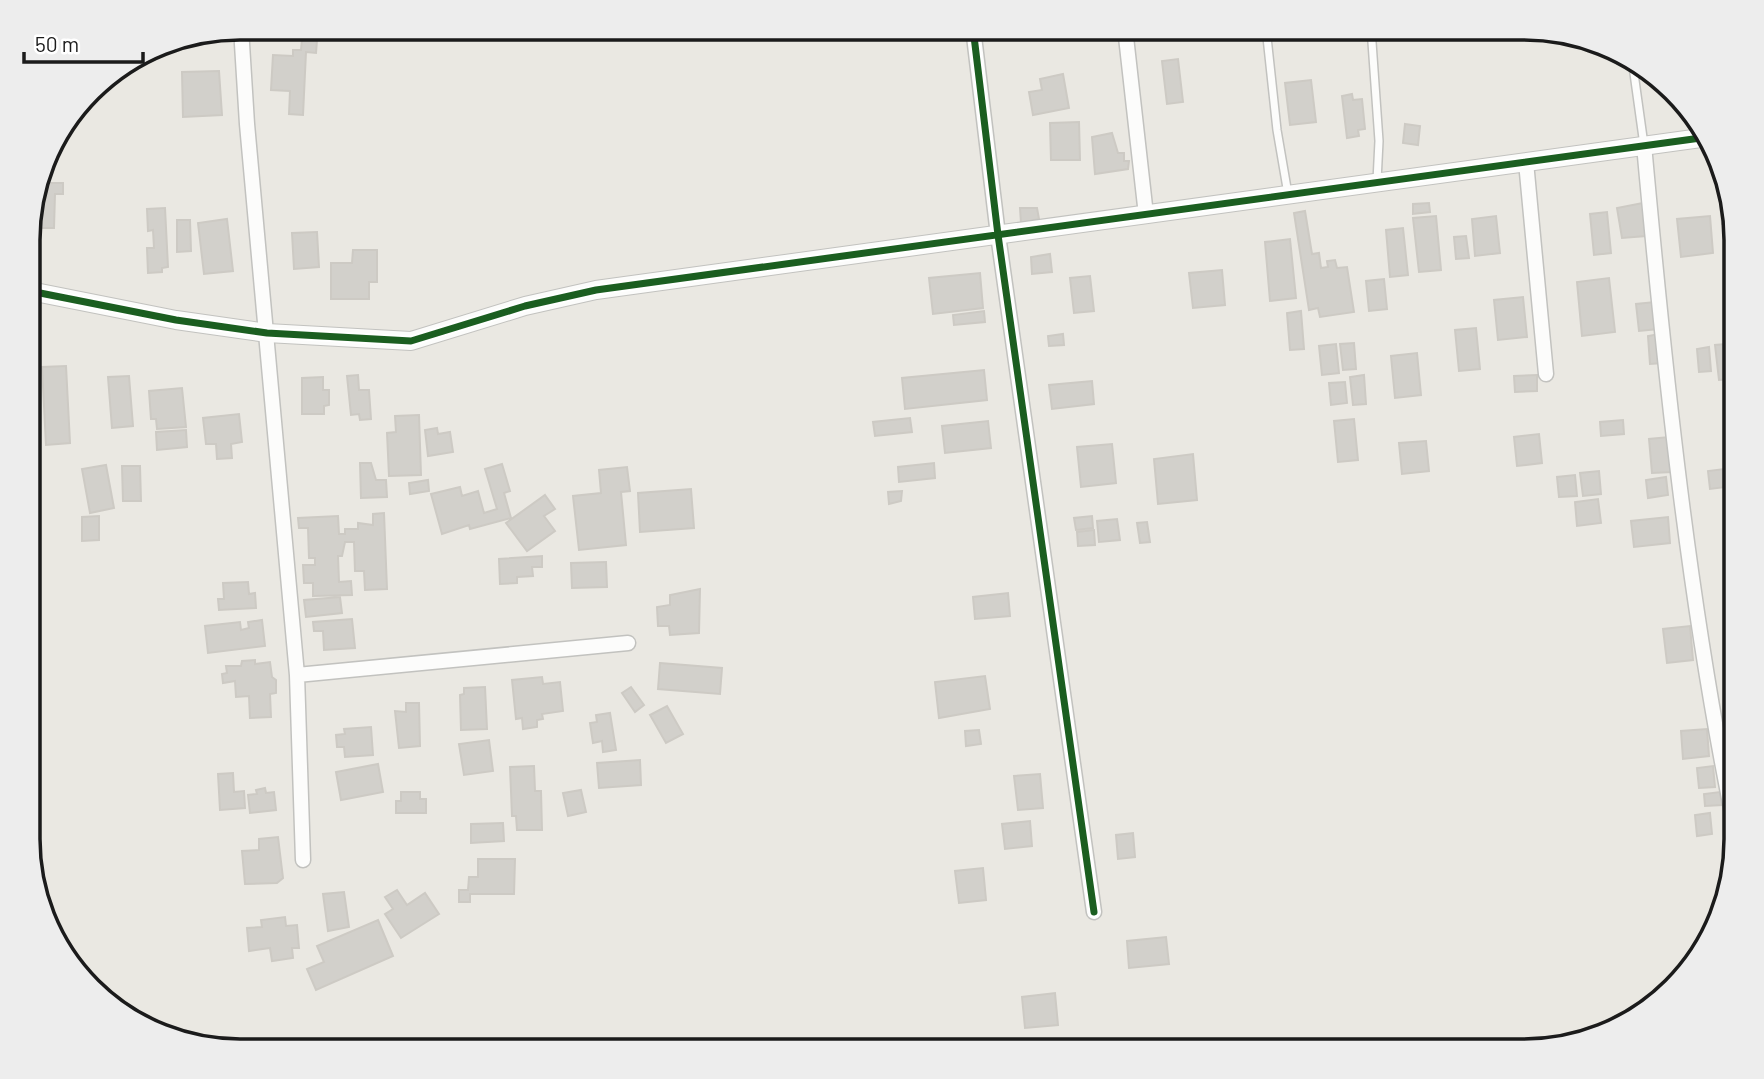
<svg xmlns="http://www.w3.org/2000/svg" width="1764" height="1079" font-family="Barlow,sans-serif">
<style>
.building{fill:#d2d0cb;stroke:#cdcac4;stroke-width:2}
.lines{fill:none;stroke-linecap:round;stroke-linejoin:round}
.service-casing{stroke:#c2c2bf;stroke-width:10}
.minor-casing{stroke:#c2c2bf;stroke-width:17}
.tertiary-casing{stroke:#c2c2bf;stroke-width:20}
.service{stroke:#fcfcfb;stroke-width:7}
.minor{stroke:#fcfcfb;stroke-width:14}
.tertiary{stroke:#fcfcfb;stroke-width:18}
.cycleway-casing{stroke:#fff;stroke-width:11}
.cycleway{stroke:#1b5e20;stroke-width:7}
.rim{fill:none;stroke:#1b1b1b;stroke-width:3.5}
</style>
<rect width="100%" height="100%" fill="#eae8e2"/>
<!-- building -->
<path class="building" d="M208 34V41L170 43V42Z
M302 39 317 40 316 53 306 52 303 115 289 114 290 91 271 90 273 55 293 56V50H301Z
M1178 59 1183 102 1167 104 1162 61Z
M219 71 222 115 183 117 182 72Z
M1063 74 1069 108 1033 115 1029 92 1042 90 1040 79Z
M1311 80 1316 122 1290 125 1285 83Z
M1352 94 1353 100 1362 99 1365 129 1358 130 1359 136 1347 138 1342 96Z
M1079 122 1080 160H1051L1050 123Z
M1405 124 1420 126 1418 145 1403 143Z
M1112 133 1118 153H1124V161H1129L1128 169 1095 174 1092 137Z
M47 183H63V194H55L54 228H34V198L36 192H47Z
M1725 191 1735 223 1722 224 1719 192Z
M1429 203 1430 212 1413 214V204Z
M1643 203 1646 236 1622 238 1617 208Z
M165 208 168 267 162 268V272L148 273 147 248H154L153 230 148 231 147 209Z
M1020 208H1037L1039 219 1021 223Z
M1305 211 1312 254 1319 253 1321 268 1328 267 1327 261 1335 260 1337 268 1347 267 1354 312 1320 317 1318 308 1309 310 1294 213Z
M1607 212 1611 253 1594 255 1590 214Z
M1436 216 1441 270 1419 272 1413 218Z
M1496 216 1500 253 1475 256 1472 219Z
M1710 216 1713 253 1681 257 1677 219Z
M227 219 233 271 204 274 198 223Z
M177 220H190L191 251 177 252Z
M1403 228 1408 275 1390 277 1386 230Z
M317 232 319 267 294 269 292 233Z
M1466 236 1469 258 1456 259 1454 237Z
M1290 239 1296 298 1270 301 1265 242Z
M353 250H377V282H369V299H331V263H352Z
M1050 254 1052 272 1032 274 1031 257Z
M1222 270 1225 305 1193 308 1189 273Z
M980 273 983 308 933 314 929 278Z
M1090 276 1094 311 1074 313 1070 278Z
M1609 278 1615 332 1582 336 1577 282Z
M1384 279 1387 309 1369 311 1366 281Z
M1523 297 1527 337 1498 340 1494 300Z
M1655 302 1658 329 1639 331 1636 304Z
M984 311 985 322 954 325 953 315Z
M1301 311 1304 349 1290 350 1287 313Z
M1476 328 1480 369 1459 371 1455 330Z
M1063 334 1064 345 1049 346 1048 336Z
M1660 334 1663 363 1650 364 1648 336Z
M1354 343 1356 369 1343 370 1340 344Z
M1336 344 1339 373 1322 375 1319 346Z
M1726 344 1730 379 1719 380 1715 345Z
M1709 347 1711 371 1699 372 1697 349Z
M1417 353 1421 395 1395 398 1391 356Z
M66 366 70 443 46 445 42 367Z
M984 370 987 400 905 409 902 378Z
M358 375 359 390H369L371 419 360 420 359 414 351 415 347 376Z
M1364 375 1366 404 1353 405 1350 377Z
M1537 375V391L1515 392 1514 376Z
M129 376 133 426 112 428 108 377Z
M323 377V390H329V405L324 406V414H302V378Z
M1092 381 1094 404 1052 409 1049 385Z
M1345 382 1347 403 1331 405 1329 383Z
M182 388 186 427 157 429 156 419H151L149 391Z
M239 414 242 442 231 444 232 458 217 459 216 444H206L203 418Z
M419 415 421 475 389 476 387 433 396 432 395 416Z
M910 418 912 432 875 436 873 422Z
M1354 419 1358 460 1338 462 1334 421Z
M1623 420 1624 434 1601 436 1600 422Z
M988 421 991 448 945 453 942 426Z
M437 428 438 434 450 432 453 452 428 456 425 430Z
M186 430 187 447 157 450 156 432Z
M1539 434 1542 463 1517 466 1514 437Z
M1669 437 1672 472 1652 473 1649 439Z
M1426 441 1429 471 1402 474 1399 443Z
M30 444H32L37 490 30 491Z
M1112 444 1116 483 1081 487 1077 447Z
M1193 454 1197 500 1158 504 1154 459Z
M360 463H371L376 480H386L387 497 361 498Z
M934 463 935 478 899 482 898 467Z
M502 464 510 491 504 493 511 518 470 529 469 525 442 534 431 494 460 487 462 496 478 491 484 513 497 509 485 469Z
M106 465 114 508 90 513 82 469Z
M122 466H140L141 501H123Z
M627 467 630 491 621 492 626 545 579 550 573 496 601 493 599 470Z
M1732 468 1734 486 1710 489 1708 471Z
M1599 471 1601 494 1583 496 1580 473Z
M1575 475 1577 496 1559 497 1557 477Z
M1666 477 1668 495 1648 498 1646 480Z
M428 480 429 491 410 494 409 483Z
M691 489 694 528 640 532 638 493Z
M902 491 901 501 889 504 888 492Z
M545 495 555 509 544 516 555 531 527 551 506 523Z
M1598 499 1601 523 1577 526 1575 502Z
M384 513 387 589 365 590 364 571H355L354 542H345L342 556H338L339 582 351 581 352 595 313 596V583H304L303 565H315V558H309L308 528H299L298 518 338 516 339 534H345V529H358V523L373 525V514Z
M99 516V540L82 541V517Z
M1092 516 1093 528 1076 530 1074 518Z
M1668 517 1670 543 1634 547 1631 521Z
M1117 519 1120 540 1099 542 1097 521Z
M1147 522 1150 542 1140 543 1137 523Z
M1094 530 1095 545 1078 546 1077 532Z
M542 556V567H532L533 576 517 577V583L500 584 499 559Z
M606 562 607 587 572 588 571 563Z
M248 582 249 594 255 593 256 608 219 610 218 599H224L223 583Z
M700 589 699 633 670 635 669 626H658L657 607 670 605V595Z
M1008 593 1010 616 975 619 973 597Z
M340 597 342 613 306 617 304 600Z
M352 619 355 648 324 650 323 631H314L313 622Z
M262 620 265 646 208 653 205 626 240 622 241 630 249 628 248 622Z
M1690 626 1693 660 1667 663 1663 629Z
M255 660V664L270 662 272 677 276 680V693L270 694 271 717 250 718 249 696 236 697 235 681 223 683 222 674 227 673 226 666H241L242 661Z
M660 663 722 668 720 694 658 689Z
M985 676 990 709 939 718 935 682Z
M542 677 543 684 560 682 563 711 542 714 543 719 537 720V727L523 729 522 718 516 719 512 680Z
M485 687 487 729 461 730 460 695 464 694V688Z
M631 687 644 705 635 712 622 693Z
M406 703H419L420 746 399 748 395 711 406 712Z
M667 706 683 734 666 743 650 715Z
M610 713 616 750 603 752 602 741 593 743 590 723 597 722 596 715Z
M371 727 373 755 345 757 344 747H337L336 735 345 734 344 729Z
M1707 729 1709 756 1683 759 1681 731Z
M979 730 981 744 966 746 965 731Z
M489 740 493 771 464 775 459 744Z
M640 760 641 785 599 788 597 763Z
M378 764 383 792 341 800 336 772Z
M534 766 535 791H541L542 830H517L516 816H512L510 767Z
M1713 766 1715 787 1699 788 1697 768Z
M233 773 234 792 244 791 245 808 220 810 218 774Z
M1040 774 1043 808 1018 810 1014 776Z
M265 788 266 793 274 792 276 810 250 813 248 795 257 794 256 790Z
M581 790 586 812 568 816 563 793Z
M401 792H420V799H426V813H396V801H401Z
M1720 792 1722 805 1705 806 1704 794Z
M1710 813 1712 834 1697 836 1695 815Z
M1030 821 1032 846 1005 849 1002 824Z
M503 823 504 841 471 843V824Z
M1133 833 1135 857 1118 859 1116 835Z
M278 837 283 878 277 883 245 884 242 851 259 850V839Z
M478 859H515L514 894H470V902H459V890H468L469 877H478Z
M983 868 986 900 959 903 955 871Z
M397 890 407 905 425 893 439 914 401 938 385 914 393 909 385 897Z
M344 892 349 927 328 931 323 894Z
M285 917 286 926 297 925 299 948H292L293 958 272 961 270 948 249 951 247 928 262 927 261 920Z
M378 920 393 956 316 990 307 969 324 962 317 946Z
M1166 937 1169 964 1129 968 1127 941Z
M1055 993 1058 1025 1025 1028 1022 997Z"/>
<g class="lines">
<defs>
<path id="service" d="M1266 28 1277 130 1288 194
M1371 28 1379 141 1377 181
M1632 59 1644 145"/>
<path id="minor" d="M241 28 247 124 297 675 303 860
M973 28 998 235 1094 912
M1125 28 1146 215
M1644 145C1665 375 1689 607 1736 833
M1526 162 1546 374
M297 675 628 643"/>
<path id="tertiary" d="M30 291 176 320 267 333 411 341 525 306 596 290 1708 137"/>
</defs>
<!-- service casing -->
<use href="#service" class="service-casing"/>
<!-- minor casing -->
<use href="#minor" class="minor-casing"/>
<!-- tertiary casing -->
<use href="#tertiary" class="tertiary-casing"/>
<!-- service -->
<use href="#service" class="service"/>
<!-- minor -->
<use href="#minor" class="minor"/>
<!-- tertiary -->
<use href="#tertiary" class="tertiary"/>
<defs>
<path id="cycleway" d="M973 28 998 235 1094 912
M30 291 176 320 267 333 411 341 525 306 596 290 1708 137"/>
</defs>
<!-- cycleway casing -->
<use href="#cycleway" class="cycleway-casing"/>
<!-- cycleway -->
<use href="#cycleway" class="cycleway"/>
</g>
<!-- crop -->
<path d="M0 0H1764V1079H0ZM240 40H1524A200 200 0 0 1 1724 240V839A200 200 0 0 1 1524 1039H240A200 200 0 0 1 40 839V240A200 200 0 0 1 240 40Z" fill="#ededed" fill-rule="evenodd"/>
<path class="rim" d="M240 40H1524A200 200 0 0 1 1724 240V839A200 200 0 0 1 1524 1039H240A200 200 0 0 1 40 839V240A200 200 0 0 1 240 40Z"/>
<!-- scale -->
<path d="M24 52v10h119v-10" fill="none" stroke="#1b1b1b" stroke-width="3.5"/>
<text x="35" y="52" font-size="21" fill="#1b1b1b" stroke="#ffffff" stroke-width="5" paint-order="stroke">50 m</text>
</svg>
